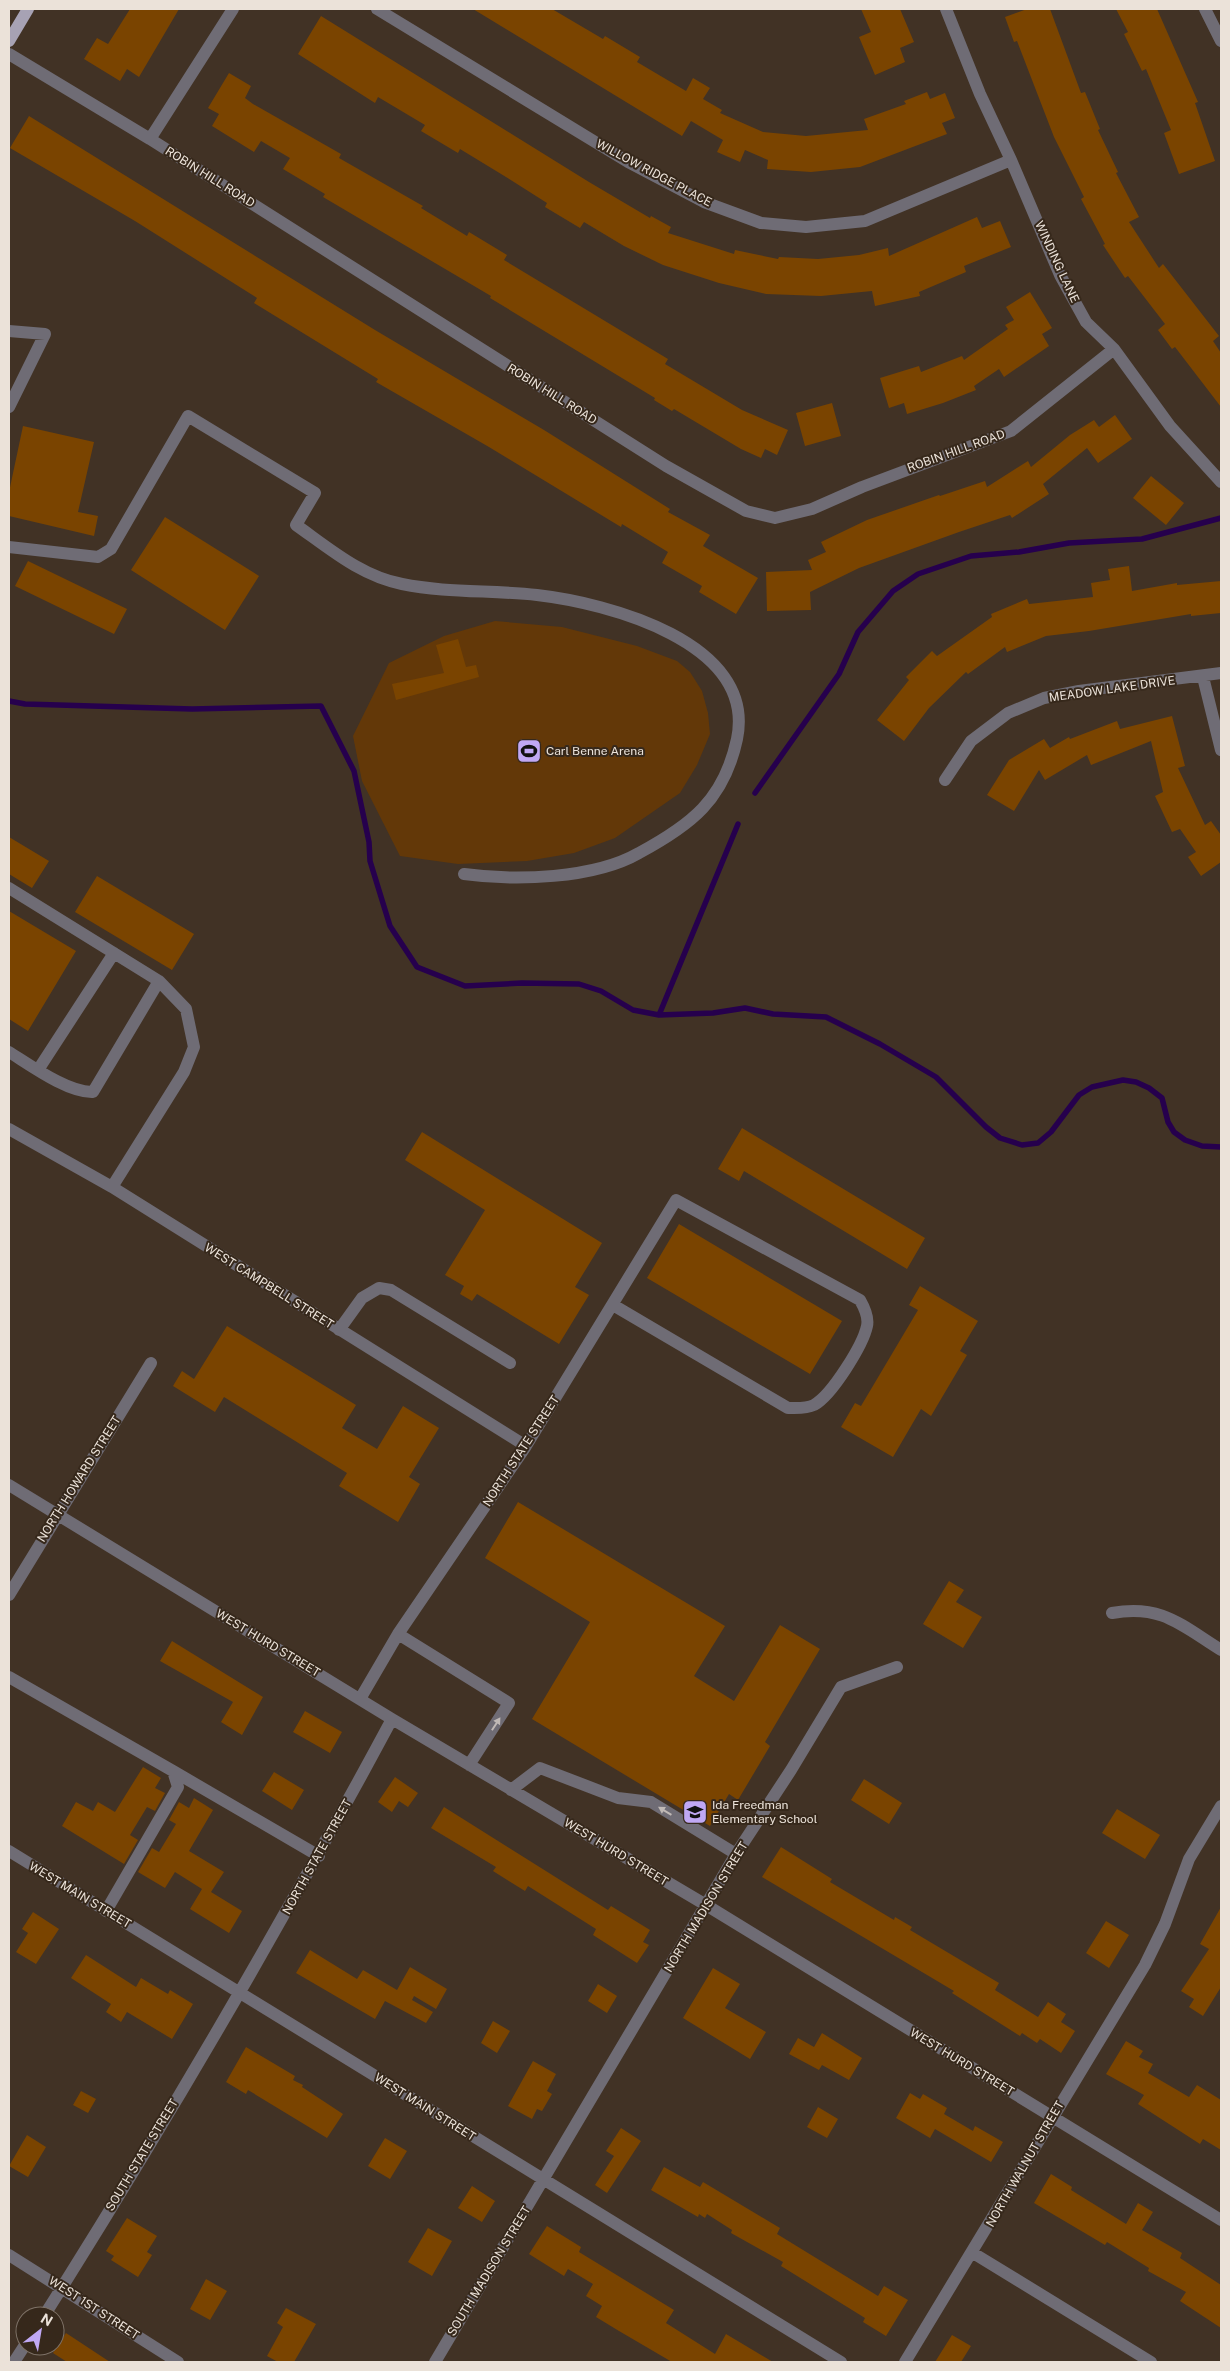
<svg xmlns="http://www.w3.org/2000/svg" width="1230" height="2371" font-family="'Public Sans',sans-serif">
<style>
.green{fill:#633808}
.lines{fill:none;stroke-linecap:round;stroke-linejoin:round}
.stream{stroke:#26004d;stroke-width:5.5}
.building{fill:#7a4400}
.minor{stroke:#6f6c75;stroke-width:12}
.major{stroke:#a7a2b4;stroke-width:12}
.oneway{fill:#c0b9b6}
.labels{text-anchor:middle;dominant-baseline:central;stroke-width:4;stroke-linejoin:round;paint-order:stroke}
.street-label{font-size:12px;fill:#ebe2d9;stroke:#36281b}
.poi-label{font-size:12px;fill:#ebe2d9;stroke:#36281b;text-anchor:start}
</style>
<rect width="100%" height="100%" fill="#413225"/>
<!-- green -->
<path class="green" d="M495 621 562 627 637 646 677 661 690 672 702 691 708 713 710 734 697 765 680 793 615 838 574 853 527 861 458 864 400 856 362 781 353 736 389 663 444 636Z"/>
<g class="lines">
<!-- stream -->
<path class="stream" d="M9 701 25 704 192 709 321 706 354 771 369 842 370 861 390 926 417 967 465 986 522 983 579 984 601 991 633 1010 659 1015 713 1013 745 1008 773 1014 826 1017 880 1044 936 1077 986 1127 1000 1138 1022 1145 1038 1143 1051 1132 1079 1095 1092 1087 1123 1080 1136 1082 1149 1088 1162 1098 1168 1122 1174 1132 1185 1140 1202 1146 1221 1147
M755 793 839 674 858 632 893 591 918 574 971 556 1019 552 1069 543 1142 539 1221 518
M659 1015 738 824"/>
</g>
<!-- building -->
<path class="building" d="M130 9H179L139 77 127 69 120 81 84 59 97 38 108 44Z
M473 9H552L603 39 605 36 640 57 637 62 686 91 693 78 710 88 703 99 722 110 720 113 763 132 806 136 868 130 864 119 906 104 904 101 927 92 930 99 945 93 955 118 942 123 947 134 860 167 811 172 767 169 768 160 745 150 740 162 717 152 723 140 691 121 682 136Z
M861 9H900L914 42 900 48 905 62 875 75 859 37 871 32Z
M1027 9H1050L1081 93 1085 92 1100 129 1098 130 1118 172 1116 173 1139 217 1129 222 1159 268 1163 264 1219 336 1213 341 1221 353V407L1175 347 1172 349 1158 330 1165 324 1128 276 1125 278 1103 245 1105 244 1081 199 1084 197 1054 137 1017 41 1014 42 1005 17Z
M1116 9H1157L1198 102 1195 103 1215 161 1179 174 1164 133 1171 130 1146 69 1142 71 1124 34 1128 32Z
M321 16 589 182 650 218 651 216 671 227 668 233 734 254 735 250 778 259 779 257 818 259 859 255 888 248 889 256 977 217 982 228 1000 221 1011 247 964 266 966 272 919 292 920 296 875 306 872 291 821 296 766 294 719 283 663 265 624 246 584 222 580 228 545 207 547 203 506 177 460 149 458 153 421 131 425 125 378 97 375 103 298 54Z
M229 73 251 86 245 98 253 104 341 154 339 158 423 206 421 208 467 236 469 232 507 255 504 260 668 359 665 364 742 410 788 430 777 455 765 449 761 458 741 449 674 409 672 411 654 400 655 398 490 298 491 296 323 197 325 194 283 169 290 158 261 141 254 152 212 126 219 114 208 108Z
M29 116 375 330 544 430 670 509 668 512 710 535 703 546 758 578 736 614 699 592 702 586 662 563 668 552 622 524 621 527 489 447 376 382 378 379 254 303 257 298 135 221 10 148Z
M1030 292 1052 328 1042 334 1049 346 1004 377 999 369 974 386 976 390 943 403 907 414 904 403 889 408 880 378 919 366 921 372 962 356 964 360 1008 329 1005 325 1014 320 1006 307Z
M832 403 841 436 805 446 796 413Z
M1115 415 1132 439 1098 463 1087 448 1043 484 1049 494 1012 518 1010 515 959 532 859 568 810 592 811 610 767 611 766 572 812 570 808 560 826 552 821 542 867 520 939 495 940 496 985 481 987 487 1028 461 1031 467 1070 435 1094 420 1099 427Z
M23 426 94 442 78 512 98 516 94 536 9 516V492Z
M1151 476 1184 503 1166 525 1133 498Z
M165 517 259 576 225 630 131 570Z
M28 561 127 609 114 634 15 586Z
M1129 566 1132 591 1177 583V585L1221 581V613L1191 616V614L1089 631 1046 636 1007 652 1005 647 968 674 966 672 929 708 904 741 877 720 909 680 906 677 932 651 937 656 992 617 991 614 1027 599 1029 604 1093 597 1091 583 1110 580 1108 569Z
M458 639 466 667 476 665 479 677 396 700 392 684 444 673 436 645Z
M1172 716 1185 766 1178 768 1205 825 1211 821 1221 835V862L1201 876 1188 857 1196 852 1180 829 1172 832 1155 796 1163 792 1151 741 1091 765 1087 755 1045 780 1039 770 1014 811 987 795 1009 760 1044 739 1050 748 1069 737 1070 739 1117 721 1120 729Z
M9 837 49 861 32 888 9 874Z
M97 876 194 934 172 970 75 912Z
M9 911 76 951 28 1031 9 1019Z
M742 1128 925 1238 907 1269 744 1171 739 1181 718 1169Z
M422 1132 602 1243 575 1287 589 1295 559 1344 477 1294 472 1301 460 1294 464 1286 445 1275 485 1210 405 1160Z
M679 1224 842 1321 810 1374 647 1278Z
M920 1286 978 1321 960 1351 967 1355 931 1416 921 1409 893 1457 841 1427 855 1403 861 1406 918 1310 909 1305Z
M227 1326 356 1405 342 1428 377 1449 403 1406 439 1428 409 1477 420 1484 398 1522 339 1486 347 1473 224 1397 215 1412 173 1386 182 1371 194 1379Z
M518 1502 725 1626 694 1676 734 1701 780 1625 820 1649 765 1742 770 1746 738 1800 729 1794 710 1826 532 1719 590 1622 485 1558Z
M949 1581 964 1590 956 1602 982 1617 963 1648 923 1624Z
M172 1641 263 1697 242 1735 221 1722 233 1702 160 1661Z
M305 1711 342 1732 330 1753 293 1732Z
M143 1767 161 1778 155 1788 165 1793 155 1811 147 1807 130 1835 138 1840 124 1864 62 1826 76 1802 93 1811 98 1802 115 1812Z
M274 1772 304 1790 292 1810 262 1791Z
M395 1777 418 1793 408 1807 399 1801 392 1812 378 1802Z
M864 1779 902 1803 889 1824 851 1800Z
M194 1798 213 1810 189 1851 224 1872 211 1892 242 1911 229 1933 190 1909 202 1889 175 1872 165 1888 138 1872 152 1848 159 1852 176 1824 169 1820 179 1802 189 1808Z
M444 1807 608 1910 611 1906 650 1930 643 1942 649 1945 637 1963 593 1935 596 1929 528 1886 525 1891 493 1871 496 1867 431 1828Z
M1117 1809 1160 1835 1145 1859 1102 1833Z
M781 1847 832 1879 830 1882 894 1920 895 1917 912 1927 910 1930 999 1983 995 1990 1038 2017 1048 2002 1066 2014 1061 2022 1075 2031 1061 2053 1040 2039 1037 2043 1022 2033 1020 2036 952 1993 954 1991 762 1877Z
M1221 1907V1987L1203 2016 1189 2007 1194 1999 1181 1991 1209 1949 1200 1944Z
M33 1912 59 1929 36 1964 16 1952 28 1933 22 1929Z
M1106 1921 1129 1935 1109 1968 1086 1953Z
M310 1950 357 1979 363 1970 397 1990 410 1967 447 1989 436 2009 414 1996 412 2000 433 2012 426 2023 385 2001 375 2019 296 1973Z
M86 1955 136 1987 141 1978 168 1994 170 1990 193 2004 172 2039 127 2012 121 2022 106 2012 111 2004 71 1978Z
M713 1968 740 1984 725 2008 766 2032 750 2059 683 2018Z
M598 1984 617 1996 607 2013 588 2001Z
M493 2021 510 2031 497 2053 481 2043Z
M822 2033 862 2058 849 2080 822 2065 819 2070 789 2054 798 2038 814 2047Z
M1126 2041 1143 2051 1139 2057 1153 2064 1148 2073 1189 2097 1197 2085 1221 2100V2150L1203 2139 1200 2144 1138 2104 1144 2095 1106 2074Z
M246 2047 295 2076 293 2080 303 2085 302 2087 343 2114 327 2138 248 2090 246 2094 226 2082Z
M533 2061 556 2074 547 2091 552 2094 542 2111 537 2109 532 2119 508 2106Z
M81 2091 96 2099 88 2113 73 2105Z
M910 2093 920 2099 923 2094 947 2108 944 2114 973 2131 975 2126 1003 2142 991 2162 935 2129 930 2138 896 2118Z
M818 2107 838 2119 827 2138 807 2127Z
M621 2128 641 2141 607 2193 595 2185 614 2156 606 2151Z
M27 2135 46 2147 28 2177 9 2166Z
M385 2138 407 2151 390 2179 368 2166Z
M664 2167 700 2187 703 2182 780 2228 777 2234 878 2296 884 2286 908 2300 886 2336 863 2322 865 2318 781 2266 783 2262 731 2233 732 2230 707 2214 705 2218 699 2214 698 2217 651 2190Z
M1051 2174 1072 2187 1071 2190 1126 2224 1138 2203 1153 2212 1142 2230 1182 2253 1180 2258 1221 2285V2328L1180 2301 1186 2292 1148 2271 1149 2268 1107 2242 1105 2245 1034 2203Z
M472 2186 495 2201 482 2222 458 2208Z
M127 2218 157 2236 147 2252 152 2255 138 2277 111 2260 114 2256 106 2251Z
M547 2226 581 2247 579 2252 674 2310 666 2323 715 2354 726 2334 773 2362H672L619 2331 596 2317 602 2306 586 2296 593 2284 568 2269 564 2276 529 2254Z
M428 2228 452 2241 432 2276 408 2262Z
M206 2279 227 2291 210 2320 190 2309Z
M286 2308 316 2324 294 2362H278L267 2356 283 2327 277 2323Z
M66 2333 110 2362H67L53 2353Z
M952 2335 971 2346 961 2362H935Z"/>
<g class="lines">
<!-- minor -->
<path class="minor" d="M377 9 628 162 704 202 761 223 806 227 865 221 1011 160
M946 9 980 94 1011 160 1060 275 1086 322 1114 349 1170 426 1221 482
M1205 9 1221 41
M9 54 150 139 666 466 746 511 775 518 812 509 862 487 1011 431 1114 349
M150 139 233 9
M9 331 45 334 9 407
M9 547 98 557 111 549 188 416 315 493 296 525C330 549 361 576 402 584 446 593 492 590 537 595 607 603 757 642 737 739 724 800 691 825 639 853 594 879 515 881 464 874
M1203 677 1221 750
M945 780 971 741 1008 713 1044 698 1079 691 1221 673
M9 888 159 981 186 1009 194 1047 184 1072 112 1187
M9 1052C30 1065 68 1093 93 1092L159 981
M38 1070 114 953
M9 1129 112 1187 526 1446
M339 1330 362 1298 379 1288 391 1290 510 1363
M9 1485 392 1719 706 1905 1221 2220
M9 1595 151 1363
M1112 1613C1161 1604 1181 1625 1221 1650
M398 1634 509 1703 469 1765
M9 1677 173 1771 178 1787 106 1911
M360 1699 398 1634 526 1446 676 1200 860 1300C864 1307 869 1317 867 1326 863 1345 832 1395 814 1405 806 1409 796 1408 788 1408L613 1305
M173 1771 319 1856
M511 1790 540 1768 618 1798 651 1802 736 1854
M9 1851 841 2362
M973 2253 1151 2362
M9 2255 178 2362
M44 2316C167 2121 283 1922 392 1719
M14 2362 25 2345
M435 2362 736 1854 791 1770 841 1687 897 1667
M905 2362 1145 1965 1165 1924 1189 1859 1221 1806"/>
<!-- major -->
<path class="major" d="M9 41 28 9"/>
</g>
<!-- one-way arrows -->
<defs><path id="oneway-solid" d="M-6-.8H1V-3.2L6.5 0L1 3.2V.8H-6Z" transform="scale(1.25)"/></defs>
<g class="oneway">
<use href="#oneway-solid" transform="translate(496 1724) rotate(-57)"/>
<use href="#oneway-solid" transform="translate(665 1811) rotate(-149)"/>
</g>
<!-- icons -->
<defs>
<symbol id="stadium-square" viewBox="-11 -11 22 22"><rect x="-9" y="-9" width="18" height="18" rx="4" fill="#c0a8f4" stroke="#36281b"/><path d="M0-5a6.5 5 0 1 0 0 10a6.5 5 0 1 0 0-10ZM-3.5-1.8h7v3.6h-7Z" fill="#111"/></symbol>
<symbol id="school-square" viewBox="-11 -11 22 22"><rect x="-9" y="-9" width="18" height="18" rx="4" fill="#c0a8f4" stroke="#36281b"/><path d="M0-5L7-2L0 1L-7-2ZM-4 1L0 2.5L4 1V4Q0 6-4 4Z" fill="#111"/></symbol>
</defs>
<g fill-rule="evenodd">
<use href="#stadium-square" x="515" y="737" width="28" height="28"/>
<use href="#school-square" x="681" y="1798" width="28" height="28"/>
</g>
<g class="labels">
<!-- street labels -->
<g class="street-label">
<text transform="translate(654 173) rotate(28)">WILLOW RIDGE PLACE</text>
<text transform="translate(210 177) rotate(32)">ROBIN HILL ROAD</text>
<text transform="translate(1057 262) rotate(65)">WINDING LANE</text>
<text transform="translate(552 394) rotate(32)">ROBIN HILL ROAD</text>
<text transform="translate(956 451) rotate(-20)">ROBIN HILL ROAD</text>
<text transform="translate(1112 689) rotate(-8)">MEADOW LAKE DRIVE</text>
<text transform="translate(269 1286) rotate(32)">WEST CAMPBELL STREET</text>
<text transform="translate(521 1451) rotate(-57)">NORTH STATE STREET</text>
<text transform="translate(79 1479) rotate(-58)">NORTH HOWARD STREET</text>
<text transform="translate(268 1643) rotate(31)">WEST HURD STREET</text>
<text transform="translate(616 1852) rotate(31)">WEST HURD STREET</text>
<text transform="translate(317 1857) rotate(-61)">NORTH STATE STREET</text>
<text transform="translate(80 1895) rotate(31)">WEST MAIN STREET</text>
<text transform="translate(706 1907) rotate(-59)">NORTH MADISON STREET</text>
<text transform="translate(962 2062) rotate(31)">WEST HURD STREET</text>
<text transform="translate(425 2107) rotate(32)">WEST MAIN STREET</text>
<text transform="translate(142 2155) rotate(-59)">SOUTH STATE STREET</text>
<text transform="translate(1025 2164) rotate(-60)">NORTH WALNUT STREET</text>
<text transform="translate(489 2271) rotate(-59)">SOUTH MADISON STREET</text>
<text transform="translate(94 2308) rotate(33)">WEST 1ST STREET</text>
</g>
<!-- poi labels -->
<g class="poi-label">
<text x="546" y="751">Carl Benne Arena</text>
<text x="712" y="1805">Ida Freedman<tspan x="712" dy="14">Elementary School</tspan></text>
</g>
</g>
<!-- border -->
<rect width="1230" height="2371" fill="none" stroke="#ebe2d9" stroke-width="20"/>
<!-- north arrow -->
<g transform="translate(40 2331) rotate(31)"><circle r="24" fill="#36281b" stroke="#7e7267"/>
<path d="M0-4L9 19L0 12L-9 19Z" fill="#c0a8f4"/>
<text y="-8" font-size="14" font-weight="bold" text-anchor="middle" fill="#ebe2d9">N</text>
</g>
</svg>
